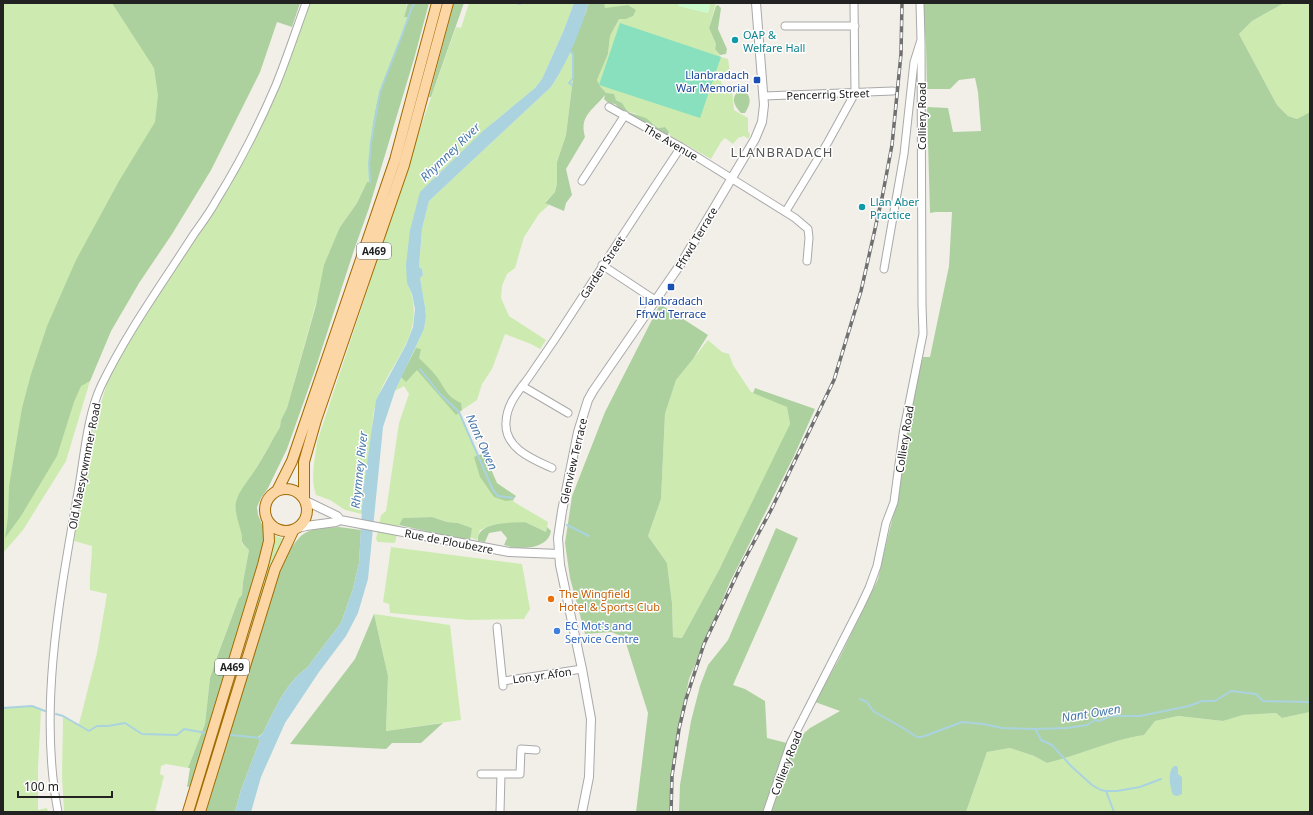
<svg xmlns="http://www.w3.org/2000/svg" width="1313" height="815" font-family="'Noto Sans',sans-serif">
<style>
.grass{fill:#cdebb0}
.forest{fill:#add19e}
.park{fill:#c8facc}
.pitch{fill:#88e0be}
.water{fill:#aad3df}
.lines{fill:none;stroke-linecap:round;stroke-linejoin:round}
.stream{stroke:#aad3df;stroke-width:2}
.minor-casing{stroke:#a9a9a9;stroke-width:9}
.tertiary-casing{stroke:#a9a9a9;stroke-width:10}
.primary-casing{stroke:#a06b00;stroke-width:12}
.minor{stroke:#fff;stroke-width:7}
.tertiary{stroke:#fff;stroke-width:8}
.primary{stroke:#fcd6a4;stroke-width:10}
.rail-casing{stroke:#707070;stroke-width:3.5}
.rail{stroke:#fff;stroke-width:2;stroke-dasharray:6;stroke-linecap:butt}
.culture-dot{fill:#0f9aa8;stroke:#fff;stroke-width:1.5}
.transit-dot{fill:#1a4fb4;stroke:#fff;stroke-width:1.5}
.food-dot{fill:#e8710a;stroke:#fff;stroke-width:1.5}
.shop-dot{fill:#3f7fe0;stroke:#fff;stroke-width:1.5}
.labels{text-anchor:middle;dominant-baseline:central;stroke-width:3;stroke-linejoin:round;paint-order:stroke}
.shield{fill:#fff;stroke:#646464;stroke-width:1}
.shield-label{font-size:10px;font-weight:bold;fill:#222}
.culture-label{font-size:11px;fill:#0d838f;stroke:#fff;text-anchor:start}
.transit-label{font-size:11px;fill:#164399;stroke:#fff;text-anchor:end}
.street-label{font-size:11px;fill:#222;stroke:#fff}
.food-label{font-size:11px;fill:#c56008;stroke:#fff;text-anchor:start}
.shop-label{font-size:11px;fill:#366cbe;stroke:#fff;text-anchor:start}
.water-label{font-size:12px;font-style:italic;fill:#4a7aab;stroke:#fff}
.quarter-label{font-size:13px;letter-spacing:1px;fill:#555;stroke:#fff}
</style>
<rect width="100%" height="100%" fill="#f2efe9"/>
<!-- grass -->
<path class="grass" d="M3 3H283L260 72 211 170 172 234 139 283 111 331 90 381 66 461 23 530 3 553Z
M310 3H405L407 5 404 17 409 16 402 35 380 92 371 142 369 164 370 182H367L357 203 340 227 321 285 287 408 281 420 280 427 255 470 236 511 242 534V544L249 550 243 582 242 595 239 598 217 657 210 678 205 724 188 768 166 764 161 766 160 774 164 776 155 812H64L62 776 63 716 79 724 97 653 107 594 90 590C89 575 92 561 92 546L74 541 95 422 108 380 131 336 205 224C217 208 227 190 237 172 268 118 290 61 310 3Z
M469 3H574L563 32 542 79 535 88 494 122 434 178 407 282C431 336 385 363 374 410 372 419 373 429 371 438 367 464 363 488 362 514L345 510 330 500 316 495C310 477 315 460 317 442L374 270 411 154 456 27 461 28Z
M604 3H679V6L708 13 710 3H716L709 28 716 44 715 49 721 57 728 59 730 72 721 76V83L732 89 734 110 748 118V131L750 135 748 139 744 136 738 138 733 144 725 138 721 142 711 159 671 136 665 127 658 128 653 123 634 113 628 112 622 103 606 94 600 86 597 80 608 54 610 36 619 19H626L628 5 604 9Z
M1284 3H1310V112L1297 119 1288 116 1277 105 1239 34 1252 21Z
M570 51 573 54V78L566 135 557 162V184L555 192 545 202 549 205 539 214 524 237 515 268 507 274 502 286 501 298 509 316 546 340 540 349 531 344 505 334 492 369 482 384 477 400 459 412 493 490 513 498 514 502 548 522 546 532 525 522 492 525 480 530 477 540 470 537 472 528 458 523 447 522 432 517 404 518 399 525 395 543 378 542 376 539 381 515 386 511 399 423 409 394 404 386 395 391 424 329 426 317 425 307 420 278 423 275 422 269 419 267 422 229 429 201 551 87 557 78Z
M708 340 722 352 729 354 733 365 751 392 768 397 787 407 790 424 760 494 682 638 673 637 672 603 667 563 648 536 661 499 665 414 676 380Z
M274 535 281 538H285L270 568 252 627 249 626 271 553Z
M391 547 522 564 530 609 524 619 469 620 390 613 389 604 383 602Z
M374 614 450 625 461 720 386 731 388 676Z
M32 706 41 710 38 768V810L47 808 48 812H3V708Z
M1310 712V812H966L987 752 1010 748 1034 756 1047 763C1080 755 1111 740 1144 735L1155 721 1178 716 1223 721 1243 715 1276 713 1282 718Z"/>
<!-- forest -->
<path class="forest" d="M112 3H300L292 27 277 22 260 72 211 170 172 234 139 283 111 331 90 381 81 386 74 402 57 456 21 516 5 538 8 517 9 486 22 408 31 374 47 326 76 260 119 181 155 122 158 95 154 68Z
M408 3H429L414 59 369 208 354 250 315 370 287 449 268 488 261 498 257 507 258 515 265 531 263 546 216 703 192 786 187 787 190 768H188L205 724 210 678 217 657 239 598 242 595 243 582 249 550C238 540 244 543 241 532 239 523 234 511 236 502 239 490 249 480 255 470 264 456 271 442 280 427L281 420 287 408 316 305 324 265 340 227 357 203 367 182H370C369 151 372 120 380 91 388 66 400 42 409 17H404Z
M454 3H464L431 97H429Z
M588 3H604L605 8 628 5 636 10 633 16 626 19H619L610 36 608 54 597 80 600 86 606 93 614 94 616 100 622 103 628 112 646 118 658 128 665 127 669 132 667 137 652 130 649 123 643 125 638 120 637 117 632 119C629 113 627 111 621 110L615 104 608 103 604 99 605 95C593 110 579 116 585 137L566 169 572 195 566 203 564 211 545 203 555 192 557 184V162L566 135 573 78V54L570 51 586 12Z
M923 3H1284L1252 21 1239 34 1277 105 1288 116 1297 119 1310 112V712L1282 718 1276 713 1243 715 1223 721 1178 716 1155 721 1144 735C1111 740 1080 755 1047 763L1034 756 1010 748 987 752 966 812H771L796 740 810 728 840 711 815 702 839 659 878 579 888 536 899 493 914 390 923 357H930L949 266 952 212H936L930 213 927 107 948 108 953 132 981 131 978 92 975 78 959 80 950 89H927L926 46Z
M718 5 721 8 718 29 727 49 726 54 720 55 715 49 716 44 709 28 716 6Z
M738 92H746C752 99 750 105 745 113H741C735 107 730 98 738 92Z
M660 304 708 335 693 359 676 380 665 414 661 499 648 536 667 563 672 603 673 637 682 638 720 568 790 424 787 407 753 393 755 388 815 409 793 458 730 582 689 679 674 752 669 812H636L648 713 624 637 611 632 585 634 570 578 565 543 572 496 605 412Z
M416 348 421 349 419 358C426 365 434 372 439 380 447 392 447 396 461 403L462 410 456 415 417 370 406 382 401 377Z
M484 453 497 483 516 496 513 500 506 501 494 497 480 477 474 457Z
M432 517 447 522 458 523 472 528 470 541 399 525 403 518Z
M525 522 546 532 547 527 551 531C548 550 519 550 504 545L507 538 501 531 489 533 485 542 478 541C476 521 511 523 525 522Z
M339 527 361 530 359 563 353 589 341 623 307 668C286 682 274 711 263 733L258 737 260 740 241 790 235 812H206C225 749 244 686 264 624 274 594 277 562 299 538 309 527 325 528 339 527Z
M776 528 798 538 733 685 745 689 765 701 767 738 787 743 765 812H679L680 785 691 721 700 686 708 665 728 640Z
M374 614 388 676 386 731 443 723 421 743H392L386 749 290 744 355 659Z"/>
<!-- park -->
<path class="park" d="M679 3H710L708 13 678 6Z"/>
<!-- pitch -->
<path class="pitch" d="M620 23 721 57 700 118 599 85Z"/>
<!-- water -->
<path class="water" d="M574 3H588C583 27 565 67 551 87L429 201 422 229 419 267 422 269 423 275 420 278 425 307 426 317 424 329 395 391 383 427 368 579 358 613 346 636 319 672 285 723 261 777 251 812H235L241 790 260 740 258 738 263 733C274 711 286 682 307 668L341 623 353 589 359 563 363 491 376 400 406 345 413 327 415 309 412 294 407 283 406 265 410 230 420 192 483 131 535 88 542 79 563 32Z
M1174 766H1177L1178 769V774L1182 777V794L1177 796 1173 795C1170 787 1167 772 1174 766Z"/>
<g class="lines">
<!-- stream -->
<path class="stream" d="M519 4 522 3
M570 51 573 54V78L569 83 572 85
M370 182 369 164 371 142 380 92 402 35 412 7 415 3
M420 369 440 394 459 412 493 490 498 496 513 498
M567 525 589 536
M860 699 867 702 873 711 903 728 917 737H922L962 722 983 724 1002 728 1035 729 1067 728 1087 725 1095 720 1099 721 1111 716H1140L1189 706 1202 701H1215L1231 691 1256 694 1263 701 1310 702
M3 708 32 706 45 711
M56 714 63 716 89 731 97 726H108L125 723 142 734 177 735 184 729 206 733
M1036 730 1041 740 1052 745 1071 766 1092 785 1101 790 1106 791H1117L1140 787 1161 779
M231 735 260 738
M1106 791 1114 812"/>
<defs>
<path id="minor" d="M785 26H855
M764 96 893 91
M609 107 681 147 795 218 808 229 809 238 807 261
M582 181 625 115
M786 211 828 142 855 93 854 3
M602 265 655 300
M884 269 904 154 914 62 921 40 920 3
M522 386 568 413
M552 468C532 459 504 448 506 422 507 403 519 391 529 377 538 364 546 352 555 339 597 275 638 211 681 147
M497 627 503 686
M503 681 582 669
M481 774H520L521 749 536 750
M58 812C38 708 60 595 78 492 84 459 87 416 101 386 127 332 162 284 194 234 202 223 210 212 216 201 239 164 259 125 276 85 287 58 296 30 306 3
M500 812 501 774
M767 812 791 742 860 607 869 588 877 566 886 523 894 502 903 434 923 334 922 305 921 40"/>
<path id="tertiary" d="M306 501 337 516 340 520
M298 528 306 526 336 522 340 520 509 552 559 554
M582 812 589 777 591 719 582 669 560 565 558 538 562 511 578 432 588 400 593 391 682 262 755 139 762 122 764 105 756 3"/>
<path id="primary" d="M265 510a21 21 0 1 1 42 0a21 21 0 1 1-42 0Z
M277 491 292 461 395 160 437 3
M304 498V462L316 420 404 165 448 3
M188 812 263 565 269 541 268 521
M200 812 275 569 293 531"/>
</defs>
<!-- minor casing -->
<use href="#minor" class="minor-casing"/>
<!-- tertiary casing -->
<use href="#tertiary" class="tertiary-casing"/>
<!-- primary casing -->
<use href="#primary" class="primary-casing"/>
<!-- minor -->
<use href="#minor" class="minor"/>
<!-- tertiary -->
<use href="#tertiary" class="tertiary"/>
<!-- primary -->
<use href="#primary" class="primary"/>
<defs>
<path id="rail" d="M671 812 672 776 679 729 686 699 704 644 741 566 771 510 834 380 861 291 882 198 892 145 901 54 902 3"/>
</defs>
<!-- rail casing -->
<use href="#rail" class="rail-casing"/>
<!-- rail -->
<use href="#rail" class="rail"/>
</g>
<!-- markers -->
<g class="culture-dot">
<circle cx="735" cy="40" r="4"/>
<circle cx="862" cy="207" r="4"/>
</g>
<g class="transit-dot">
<rect x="753" y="76" width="8" height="8" rx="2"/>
<rect x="667" y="283" width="8" height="8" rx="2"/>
</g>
<circle class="food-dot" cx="551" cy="599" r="4"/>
<circle class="shop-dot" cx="557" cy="631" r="4"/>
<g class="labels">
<!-- shield labels -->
<g class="shield">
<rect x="357" y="243" width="34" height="16" rx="3"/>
<rect x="215" y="659" width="34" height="16" rx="3"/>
</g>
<g class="shield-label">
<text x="374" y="251">A469</text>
<text x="232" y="667">A469</text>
</g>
<!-- culture labels -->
<g class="culture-label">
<text x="743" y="34">OAP &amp;<tspan x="743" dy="13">Welfare Hall</tspan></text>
<text x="870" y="201">Llan Aber<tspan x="870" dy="13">Practice</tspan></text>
</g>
<!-- transit labels -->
<g class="transit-label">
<text x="749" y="74">Llanbradach<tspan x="749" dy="13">War Memorial</tspan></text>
<text x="671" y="300" text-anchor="middle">Llanbradach<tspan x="671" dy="13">Ffrwd Terrace</tspan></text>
</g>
<!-- street labels -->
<g class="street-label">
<text transform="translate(828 94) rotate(-2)">Pencerrig Street</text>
<text transform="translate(921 116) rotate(-90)">Colliery Road</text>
<text transform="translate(671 142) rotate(30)">The Avenue</text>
<text transform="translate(696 238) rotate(-59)">Ffrwd Terrace</text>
<text transform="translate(602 267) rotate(-57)">Garden Street</text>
<text transform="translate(904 439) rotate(-81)">Colliery Road</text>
<text transform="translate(573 461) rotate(-77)">Glenview Terrace</text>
<text transform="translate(84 466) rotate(-79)">Old Maesycwmmer Road</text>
<text transform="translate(449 541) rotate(11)">Rue de Ploubezre</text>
<text transform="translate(542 675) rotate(-8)">Lon yr Afon</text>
<text transform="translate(786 763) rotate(-69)">Colliery Road</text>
</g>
<!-- food labels -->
<g class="food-label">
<text x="559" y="593">The Wingfield<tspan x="559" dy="13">Hotel &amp; Sports Club</tspan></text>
</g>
<!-- shop labels -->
<g class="shop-label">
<text x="565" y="625">EC Mot's and<tspan x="565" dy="13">Service Centre</tspan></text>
</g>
<!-- water labels -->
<g class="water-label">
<text transform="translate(450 152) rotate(-44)">Rhymney River</text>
<text transform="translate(482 442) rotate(66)">Nant Owen</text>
<text transform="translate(359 470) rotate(-84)">Rhymney River</text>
<text transform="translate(1091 713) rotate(-9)">Nant Owen</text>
</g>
<!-- quarter labels -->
<g class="quarter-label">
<text x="782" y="152">LLANBRADACH</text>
</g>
</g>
<!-- border -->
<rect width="1313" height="815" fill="none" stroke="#222222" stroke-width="8"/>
<!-- scale -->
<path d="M18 791v6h94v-6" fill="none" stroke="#222222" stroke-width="2"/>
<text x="24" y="791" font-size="12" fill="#222222" stroke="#ffffff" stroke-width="3" paint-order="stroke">100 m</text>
</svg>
